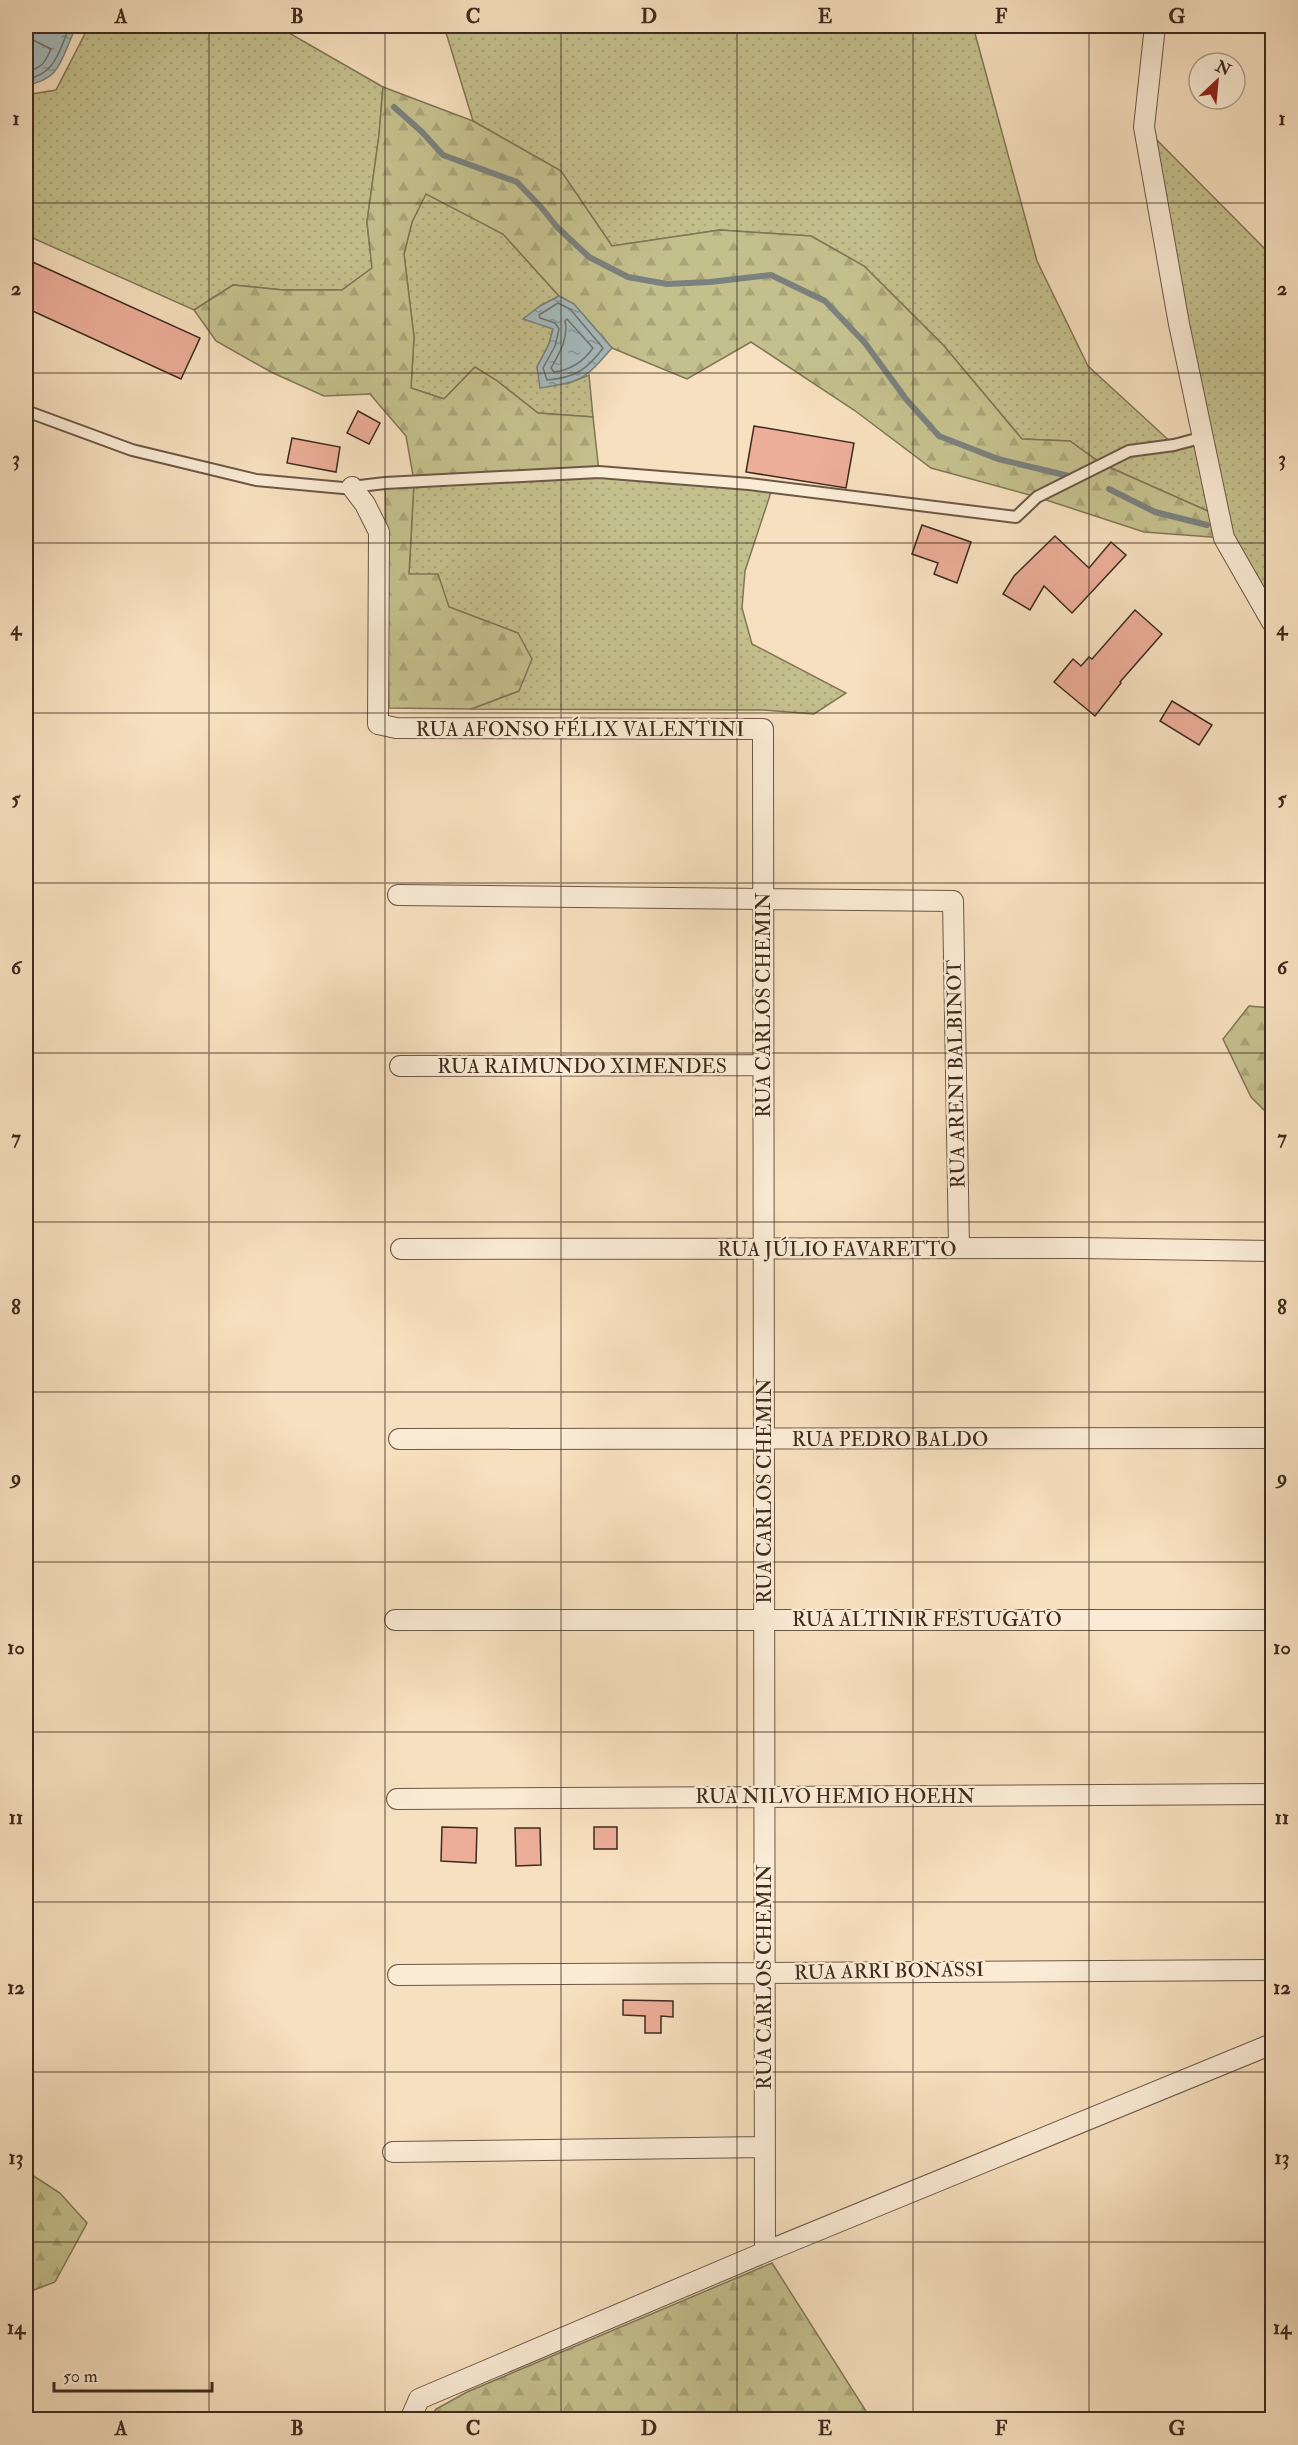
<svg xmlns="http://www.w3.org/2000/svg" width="1298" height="2445" font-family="'IM FELL Double Pica',serif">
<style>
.grass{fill:url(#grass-dots);stroke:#817656;stroke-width:1.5}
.forest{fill:url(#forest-firs);stroke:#817656;stroke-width:1.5}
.water{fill:url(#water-ripples);stroke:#7b817e;stroke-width:1.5}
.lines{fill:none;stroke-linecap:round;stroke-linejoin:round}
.shore{stroke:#71726e;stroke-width:1.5}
.stream{stroke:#7b817e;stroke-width:6}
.building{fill:#ecad99;stroke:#3e2b1e;stroke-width:1.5}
.service-casing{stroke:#6c5846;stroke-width:14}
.minor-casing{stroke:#6c5846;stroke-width:22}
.service{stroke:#faebd5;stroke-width:10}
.minor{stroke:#faebd5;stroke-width:20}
.grid{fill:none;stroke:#3e2b1e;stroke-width:1.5;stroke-opacity:0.55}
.labels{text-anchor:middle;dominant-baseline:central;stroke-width:4.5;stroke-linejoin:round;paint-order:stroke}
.street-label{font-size:20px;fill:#3e2b1e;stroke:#faebd5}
.neatline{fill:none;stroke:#3e2b1e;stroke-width:2}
.grid-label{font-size:20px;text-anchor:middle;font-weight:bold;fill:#3e2b1e}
</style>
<defs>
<pattern id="grass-dots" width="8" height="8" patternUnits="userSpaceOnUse" patternTransform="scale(1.5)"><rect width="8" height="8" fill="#c4c08d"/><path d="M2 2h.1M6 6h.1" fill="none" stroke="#a9a579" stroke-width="1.8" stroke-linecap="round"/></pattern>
<pattern id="forest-firs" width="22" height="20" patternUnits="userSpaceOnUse" patternTransform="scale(1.5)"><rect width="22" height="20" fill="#c4c08d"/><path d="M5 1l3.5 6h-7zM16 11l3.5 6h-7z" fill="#a9a579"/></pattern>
<pattern id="water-ripples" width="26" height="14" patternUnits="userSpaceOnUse" patternTransform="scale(1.5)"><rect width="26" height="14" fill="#a4babe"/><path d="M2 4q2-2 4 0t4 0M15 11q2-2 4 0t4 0" fill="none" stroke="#87979a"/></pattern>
</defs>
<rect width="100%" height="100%" fill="#f7e0bf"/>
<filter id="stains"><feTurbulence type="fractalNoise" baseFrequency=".00333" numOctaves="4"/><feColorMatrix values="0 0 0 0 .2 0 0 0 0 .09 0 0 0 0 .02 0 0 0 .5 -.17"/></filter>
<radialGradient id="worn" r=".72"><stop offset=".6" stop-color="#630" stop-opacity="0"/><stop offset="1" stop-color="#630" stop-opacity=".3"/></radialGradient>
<!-- grass -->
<path class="grass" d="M89 26H277L383 87 379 135 367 222 372 268 342 290H283L233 285 194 310 26 235V95L56 90Z
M444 26H973L1037 261 1088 366 1174 445 1203 437 1144 127 1272 256V622L1219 516 1102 464 1070 441 1022 439 944 346 864 266 811 236 720 230 612 246 561 171 473 121Z
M426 193 503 234 559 296 540 306 553 328 549 344 537 367 567 384 589 375 593 417 538 413 496 380 475 367 444 399 411 388 414 337 404 254 412 222Z
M599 472 773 486 745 571 742 608 752 644 846 693 814 714 763 710 471 709 519 691 518 633 449 607 409 575 414 482Z"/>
<!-- forest -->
<path class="forest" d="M383 87 473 121 561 171 612 246 720 230 811 236 864 266 944 346 1022 439 1070 441 1102 464 1219 516 1224 538 1144 532 1037 497 931 468 854 410 751 342 687 379 612 348 574 304 559 296 503 234 426 194 412 222 404 254 414 337 411 388 444 399 475 367 496 380 538 413 593 417 599 472 414 482 409 574H438L449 607 518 633 532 659 519 691 471 709 389 708 385 483 414 481 406 436 370 394 324 396 271 372 216 341 194 310 233 285 283 290H342L372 268 367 222 379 135Z
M1249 1006 1272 1008V1118L1251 1097 1223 1039Z
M26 2171 60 2193 87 2223 55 2282 26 2293Z
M772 2263 871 2419H430L436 2409 467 2392Z"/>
<!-- water -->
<path class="water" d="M26 26H34L48 33 60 26H77C61 54 64 80 26 85Z
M559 296 574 304 612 348C585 379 582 382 540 388L537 367 549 344 553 329 523 319 540 306Z"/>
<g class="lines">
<!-- shore -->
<path class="shore" d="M26 31 31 39 51 49C45 63 41 69 26 71
M26 79C56 75 59 50 70 26
M558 303 570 309 603 348C587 370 574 378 547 380L543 368 555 346 559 329 555 323 540 318 539 315Z
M567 319 593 348C583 362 571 370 554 372L551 368C559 354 569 338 565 321Z"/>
<!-- stream -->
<path class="stream" d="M394 107 422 132 443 155 517 182 541 207 557 227 589 257 628 277 667 284 710 282 771 275 825 301 865 343 906 399 939 436 998 459 1069 476
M1109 489 1155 512 1207 525"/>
</g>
<!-- building -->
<path class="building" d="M26 259 200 338 181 379 26 308Z
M358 411 380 423 369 444 347 433Z
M754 426 854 443 846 488 746 472Z
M292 438 340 447 336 472 287 463Z
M922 525 971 542 957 583 934 574 938 563 912 554Z
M1055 536 1089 568 1111 542 1126 555 1072 613 1044 586 1030 610 1003 594 1014 576Z
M1135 610 1162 634 1120 682 1121 683 1095 716 1054 682 1073 659 1081 666 1089 657 1092 659Z
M1172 701 1212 725 1199 745 1160 721Z
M442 1827 477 1828 476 1863 441 1861Z
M594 1827H617V1849H594Z
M515 1828H540L541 1865 516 1866Z
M623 2000 673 2001V2017L661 2016V2033H645V2016L623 2015Z"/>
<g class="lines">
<defs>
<path id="service" d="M26 411 132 450 256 480 343 488 385 483 599 472 749 484 1016 517 1037 497 1129 451 1174 445 1204 437"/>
<path id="minor" d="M1155 26 1144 127 1179 324 1224 538 1272 622
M352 487 365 504 379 532 378 724 396 728 763 729 765 2252
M398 895 953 901 959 1248
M400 1066 763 1065
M401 1249 1079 1248 1272 1251
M399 1439 1272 1438
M395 1620H1272
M397 1799 1272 1794
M398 1975 1272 1970
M393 2152 764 2147
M410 2420 419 2399 765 2252 1272 2044"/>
</defs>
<!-- service casing -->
<use href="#service" class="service-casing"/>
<!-- minor casing -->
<use href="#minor" class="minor-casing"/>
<!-- service -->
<use href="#service" class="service"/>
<!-- minor -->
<use href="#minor" class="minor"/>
</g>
<!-- grid -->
<path class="grid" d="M209 26V2420M385 26V2420M561 26V2420M737 26V2420M913 26V2420M1089 26V2420M26 203H1272M26 373H1272M26 543H1272M26 713H1272M26 883H1272M26 1053H1272M26 1222H1272M26 1392H1272M26 1562H1272M26 1732H1272M26 1902H1272M26 2072H1272M26 2242H1272"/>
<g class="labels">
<!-- street labels -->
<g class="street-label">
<text x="580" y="729">RUA AFONSO FÉLIX VALENTINI</text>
<text transform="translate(763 1005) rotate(-90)">RUA CARLOS CHEMIN</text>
<text x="582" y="1066">RUA RAIMUNDO XIMENDES</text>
<text transform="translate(956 1074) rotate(-91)">RUA ARENI BALBINOT</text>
<text x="837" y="1249">RUA JÚLIO FAVARETTO</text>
<text x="890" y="1439">RUA PEDRO BALDO</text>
<text transform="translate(764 1491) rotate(-90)">RUA CARLOS CHEMIN</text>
<text x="927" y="1619">RUA ALTINIR FESTUGATO</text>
<text x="835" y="1796">RUA NILVO HEMIO HOEHN</text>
<text transform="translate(889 1971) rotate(-1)">RUA ARRI BONASSI</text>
<text transform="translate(764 1977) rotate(-90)">RUA CARLOS CHEMIN</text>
</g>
</g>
<!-- margin -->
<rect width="1298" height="2445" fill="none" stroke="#f7e0bf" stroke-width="66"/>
<!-- north arrow -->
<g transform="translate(1217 81) rotate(26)"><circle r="28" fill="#faebd5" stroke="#af9e8c" stroke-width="1.5"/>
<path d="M0-4.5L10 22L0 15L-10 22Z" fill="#8f2418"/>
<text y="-9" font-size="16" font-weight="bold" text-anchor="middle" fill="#3e2b1e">N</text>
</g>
<!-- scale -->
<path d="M54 2382v9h158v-9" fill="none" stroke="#3e2b1e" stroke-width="3"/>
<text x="63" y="2382" font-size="18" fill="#3e2b1e" stroke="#faebd5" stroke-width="4.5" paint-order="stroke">50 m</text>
<rect x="33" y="33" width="1232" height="2379" class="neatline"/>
<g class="grid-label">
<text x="121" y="23">A</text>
<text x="297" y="23">B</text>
<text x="473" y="23">C</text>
<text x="649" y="23">D</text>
<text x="825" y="23">E</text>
<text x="1001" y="23">F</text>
<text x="1177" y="23">G</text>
<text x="16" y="125">1</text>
<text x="1282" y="125">1</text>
<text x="16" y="295">2</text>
<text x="1282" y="295">2</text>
<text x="16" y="465">3</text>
<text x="1282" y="465">3</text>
<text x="16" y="635">4</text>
<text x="1282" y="635">4</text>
<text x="16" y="805">5</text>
<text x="1282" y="805">5</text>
<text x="16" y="974">6</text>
<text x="1282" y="974">6</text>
<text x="16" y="1144">7</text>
<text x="1282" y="1144">7</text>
<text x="16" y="1314">8</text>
<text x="1282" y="1314">8</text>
<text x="16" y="1484">9</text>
<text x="1282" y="1484">9</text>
<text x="16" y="1654">10</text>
<text x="1282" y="1654">10</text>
<text x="16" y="1824">11</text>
<text x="1282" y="1824">11</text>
<text x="16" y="1994">12</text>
<text x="1282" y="1994">12</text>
<text x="16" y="2164">13</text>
<text x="1282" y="2164">13</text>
<text x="16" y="2334">14</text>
<text x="1282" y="2334">14</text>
<text x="121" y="2435">A</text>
<text x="297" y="2435">B</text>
<text x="473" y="2435">C</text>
<text x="649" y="2435">D</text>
<text x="825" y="2435">E</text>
<text x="1001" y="2435">F</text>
<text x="1177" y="2435">G</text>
</g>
<rect width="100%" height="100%" filter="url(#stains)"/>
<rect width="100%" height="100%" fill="url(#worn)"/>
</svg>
